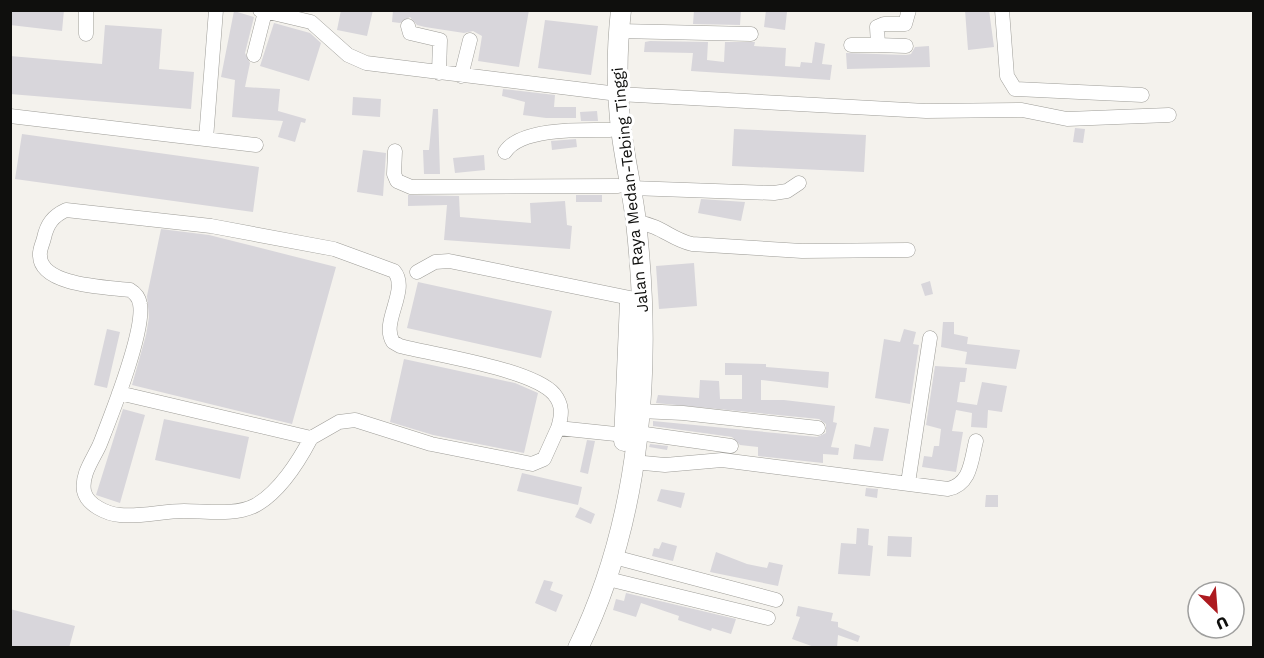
<svg xmlns="http://www.w3.org/2000/svg" width="1264" height="658" font-family="'Work Sans',sans-serif">
<style>
.building{fill:#d8d6db}
.lines{fill:none;stroke-linecap:round;stroke-linejoin:round}
.minor-casing{stroke:#9e9d98;stroke-width:15}
.highway-casing{stroke:#9e9d98;stroke-width:21}
.minor{stroke:#fff;stroke-width:14}
.highway{stroke:#fff;stroke-width:20}
.labels{text-anchor:middle;dominant-baseline:central;stroke-width:6;stroke-linejoin:round;paint-order:stroke}
.street-label{font-size:16px;fill:#0f0f0d;stroke:#fff}
</style>
<rect width="100%" height="100%" fill="#f4f2ed"/>
<!-- building -->
<path class="building" d="M10 10H64L62 31 10 25Z
M341 10H373L367 36 337 30Z
M393 10H529L519 67 478 61 482 36 473 31 464 33 425 27 417 25 410 17 400 23 392 22Z
M694 10H741L740 25 693 24Z
M766 10 787 12 785 30 764 27Z
M965 10H989L994 47 968 50Z
M234 11 254 17 245 53 250 63 245 87 280 89 278 111 306 119 305 123 301 122 295 142 278 137 283 121 232 117 235 80 221 77Z
M545 20 598 26 591 75 538 68Z
M274 23 310 33 321 43 309 81 260 66Z
M105 25 162 29 159 69 194 72 191 109 10 94V56L102 64Z
M650 41 708 42 707 60 724 62 725 42H755L754 46 786 48 785 66 800 67 801 62 812 63 815 42 825 44 822 64 832 65 830 80 691 71 693 53 644 52 645 42Z
M929 46 930 67 847 69 846 53 906 55 911 54 915 47Z
M503 89 555 95 554 107H576V118H546L523 115 525 102 502 96Z
M353 97 381 99 380 117 352 115Z
M433 109H438L440 174H424L423 150H429Z
M597 111 598 121H581L580 112Z
M1075 128 1085 129 1083 143 1073 142Z
M734 129 866 135 864 172 732 166Z
M22 134 259 167 253 212 15 179Z
M576 139 577 147 552 150 551 141Z
M363 150 386 153 383 196 357 192Z
M484 155 485 170 455 173 453 158Z
M408 195 459 196 460 217 531 223 530 203 565 201 567 225 572 226 570 249 444 240 447 205 408 206Z
M576 195H602V202H576Z
M701 199 745 202 741 221 698 213Z
M161 229 209 235 336 267 292 424 132 385 146 335 149 317 147 296Z
M694 263 697 306 659 309 656 266Z
M930 281 933 294 925 296 921 284Z
M418 282 552 311 541 358 407 328Z
M943 322H954V334L968 337 967 344 1020 350 1016 369 965 364 967 352 941 347Z
M107 329 120 332 107 388 94 385Z
M904 329 916 332 913 344 919 345 910 404 875 398 884 339 900 342Z
M404 359 515 383 538 393 524 453 433 435 390 422Z
M725 363 766 364V367L829 372 828 388 761 380V400H784L835 406 833 422 837 423 831 447 839 448 838 455 823 454V463L758 456V447L740 445 732 437 653 426V421L817 437 826 433V424L819 419 656 403 658 395 699 398 700 380 719 381 720 399H742V375H725Z
M935 366 967 368 965 382H960L957 402 977 405 982 382 1007 386 1002 412 988 410 987 428 971 427 972 413 956 410 952 431 963 432 956 472 922 467 924 456 932 457 934 446H939L941 429 926 425Z
M123 409 145 415 120 503 96 495Z
M164 419 249 437 240 479 155 460Z
M874 427 889 429 883 461 853 459 855 444 870 447Z
M587 440 595 441 588 474 580 472Z
M650 444 668 446 667 450 649 447Z
M522 473 582 487 578 505 517 491Z
M866 488 878 489 877 498 865 496Z
M661 489 685 493 681 508 657 501Z
M986 495H998V507H985Z
M580 507 595 514 591 524 575 517Z
M857 528 869 529 868 545 873 546 870 576 838 574 841 543 856 544Z
M888 536 912 537 911 557 887 556Z
M662 542 677 546 673 561 652 556 654 548 659 549Z
M716 552 747 564 767 568 769 562 783 565 778 586 710 572Z
M544 580 553 582 550 590 563 595 556 612 535 603Z
M626 593 736 619 731 634 712 628 711 631 678 620 679 616 641 603 636 617 613 610 616 599 624 601Z
M798 606 833 613 831 621 838 622V627L860 636 858 642 838 635 837 648H817L792 639 800 617 796 616Z
M10 609 75 626 69 648H10Z"/>
<g class="lines">
<defs>
<path id="minor" d="M260 10 311 22 348 55 366 63 618 94 926 111 1022 110 1067 119 1169 115
M1002 10 1007 76 1015 89 1142 95
M408 26 410 33 440 40 439 73
M619 31 751 34
M86 34V10
M851 45H878L877 27 884 24H905L909 10
M878 45 906 46
M254 55 265 12
M461 76 470 40
M10 116 256 145
M206 139 216 10
M395 151 394 174 397 181 411 187 618 186
M505 152C521 127 584 130 610 130
M631 188 774 193 787 191 799 183
M636 222C663 226 670 239 692 244L802 251 908 250
M417 272 435 262 449 261 630 298
M119 393 311 438C299 461 279 492 256 505 236 516 206 511 184 511 163 511 141 517 120 515 107 514 87 505 84 491 81 474 94 458 100 444 111 416 145 331 140 304 139 297 135 293 130 290 107 287 41 286 40 256 39 250 43 243 44 238 47 224 53 216 66 210L211 226 334 249 394 271C410 290 380 322 393 342L400 346C435 355 532 369 554 394 563 405 562 415 558 428L625 435
M640 411 683 413 818 428
M638 433 731 446
M311 438 339 422 355 420 431 444 532 464 544 459 558 428
M633 462 665 465 722 460 948 489C971 484 971 461 976 441
M908 483 930 338
M614 557 776 600
M608 579 768 618"/>
<path id="highway" d="M624 441 630 302
M578 648C642 517 652 365 636 222 632 187 623 154 620 119 616 82 617 47 621 10"/>
</defs>
<!-- minor casing -->
<use href="#minor" class="minor-casing"/>
<!-- highway casing -->
<use href="#highway" class="highway-casing"/>
<!-- minor -->
<use href="#minor" class="minor"/>
<!-- highway -->
<use href="#highway" class="highway"/>
</g>
<g class="labels">
<!-- street labels -->
<g class="street-label">
<text transform="translate(630 190) rotate(-96)">Jalan Raya Medan-Tebing Tinggi</text>
</g>
</g>
<!-- border -->
<rect width="1264" height="658" fill="none" stroke="#0f0f0d" stroke-width="24"/>
<!-- north arrow -->
<g transform="translate(1216 610) rotate(155)"><circle r="28" fill="#ffffff" stroke="#9f9f9e" stroke-width="1.5"/>
<path d="M0-4.5L10 22L0 15L-10 22Z" fill="#ad1a1f"/>
<text y="-9" font-size="16" font-weight="bold" text-anchor="middle" fill="#0f0f0d">U</text>
</g>
</svg>
